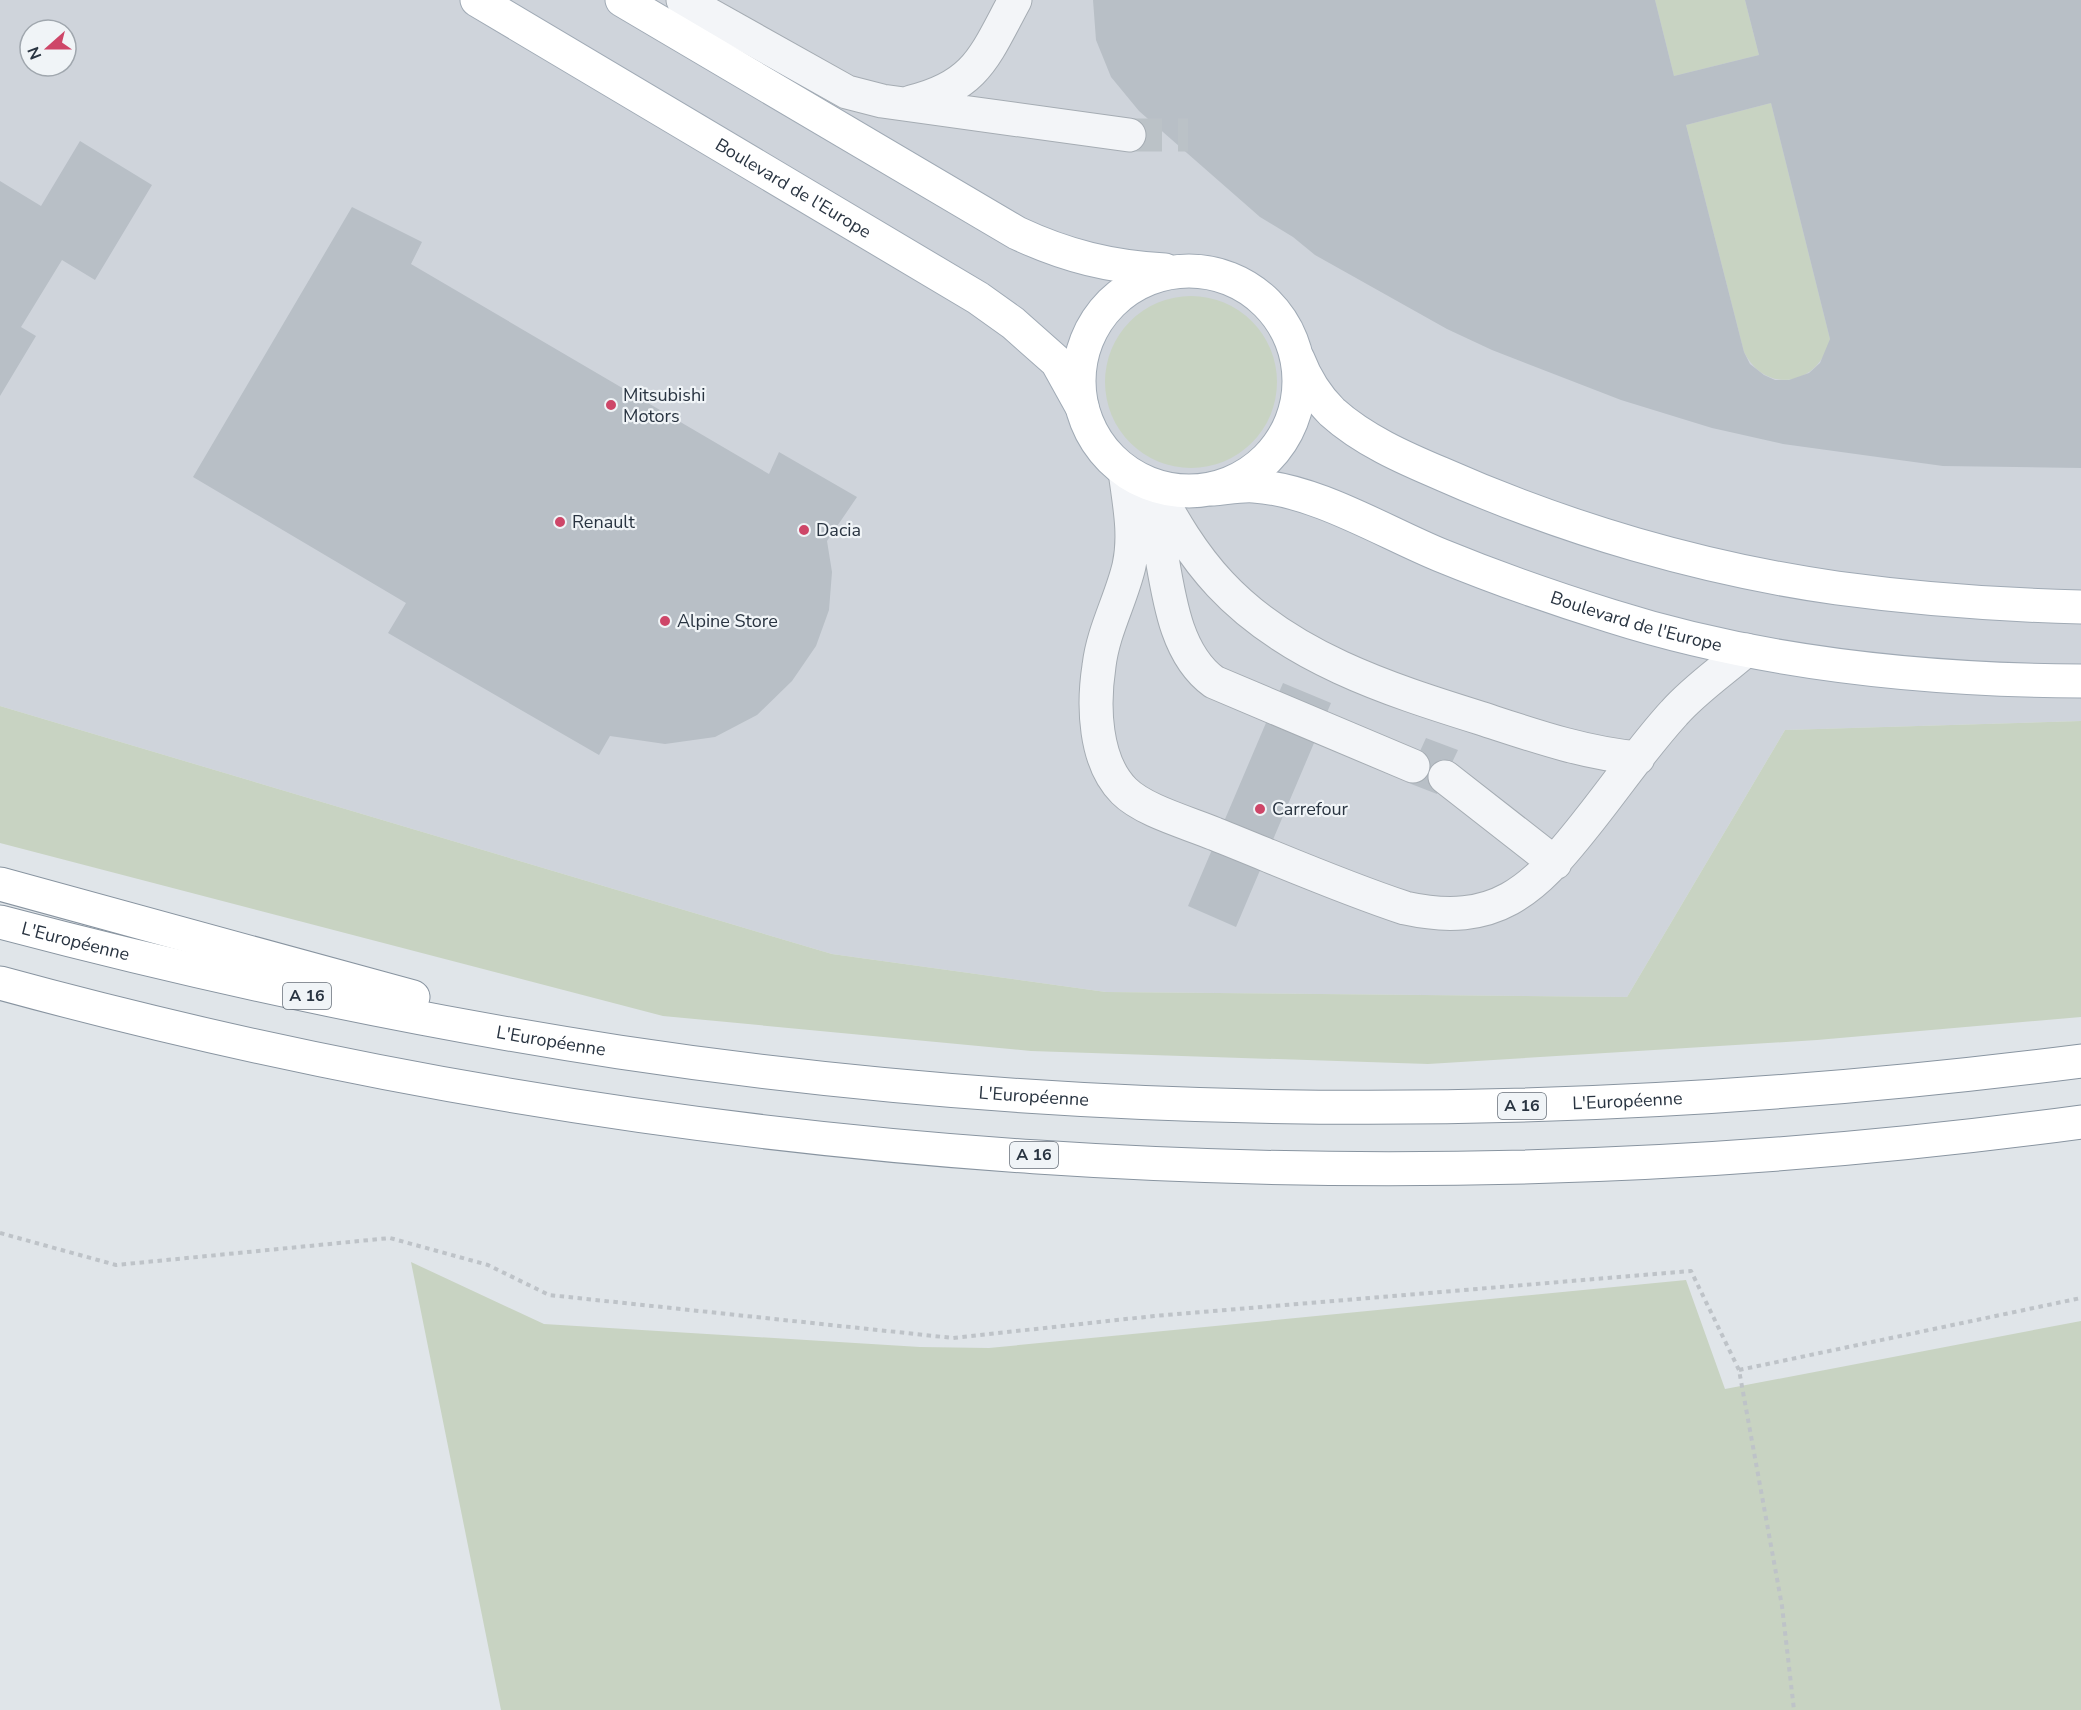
<svg xmlns="http://www.w3.org/2000/svg" width="2081" height="1710" font-family="'Nunito Sans',sans-serif">
<style>
.built{fill:#cfd4db;fill-rule:evenodd}
.green{fill:#c8d3c2}
.building{fill:#b8bfc6;fill-rule:evenodd}
.lines{fill:none;stroke-linecap:round;stroke-linejoin:round}
.minor-tunnel{stroke:#bbc2c7;stroke-width:33;stroke-dasharray:33 16;stroke-linecap:butt}
.minor-casing{stroke:#a5acb3;stroke-width:35}
.major-casing{stroke:#a0aab5;stroke-width:35}
.highway-casing{stroke:#8894a0;stroke-width:35}
.path{stroke:#bec3c8;stroke-width:4;stroke-dasharray:4.5 4.5;stroke-linecap:butt}
.minor{stroke:#f3f5f8;stroke-width:33}
.major{stroke:#fff;stroke-width:33}
.highway{stroke:#fff;stroke-width:33}
.poi-dot{fill:#ce4668;stroke:#f0f4f7;stroke-width:2}
.labels{text-anchor:middle;dominant-baseline:central;stroke-width:4.5;stroke-linejoin:round;paint-order:stroke}
.shield{fill:#f0f4f7;stroke:#656e78;stroke-width:1.5}
.shield-label{font-size:16px;font-weight:bold;fill:#293441}
.street-label{font-size:18px;fill:#293441;stroke:#f0f4f7}
.poi-label{font-size:18px;fill:#293441;stroke:#f0f4f7;text-anchor:start}
</style>
<rect width="100%" height="100%" fill="#e0e5e9"/>
<!-- built -->
<path class="built" d="M0 0H2081V721L1785 730 1627 997 1106 992 832 954 0 706ZM30 30H66V66H30Z"/>
<!-- green -->
<path class="green" d="M1655 0H1745L1759 55 1674 76Z
M1771 103 1830 339C1820 385 1766 396 1744 352L1686 125Z
M1105 382a86 86 0 1 1 172 0a86 86 0 1 1-172 0Z
M0 706 832 954 1106 992 1627 997 1785 730 2081 721V1017L1817 1040 1428 1064 1031 1051 663 1016 0 843Z
M411 1262 544 1324 920 1347 989 1348 1686 1280 1725 1389 2081 1321V1710H501Z"/>
<!-- building -->
<path class="building" d="M1093 0H1655L1674 76 1759 55 1745 0H2081V468L1943 466 1783 444 1712 428 1621 400 1492 350 1447 329 1315 255 1293 237 1260 217 1139 111 1111 77 1096 40ZM1771 103 1830 339 1820 363 1809 373 1789 380H1775L1764 375 1750 364 1744 352 1686 125Z
M80 141 152 185 95 280 62 260 21 327 36 336 0 396V181L41 206Z
M352 207 422 242 411 264 769 474 779 452 857 497 827 541 832 572 829 610 816 646 792 681 757 715 715 737 665 744 610 736 599 755 388 633 406 603 193 477Z
M1283 683 1331 703 1236 927 1188 906Z
M1426 738 1458 750 1437 794 1406 782Z"/>
<g class="lines">
<!-- minor-tunnel -->
<path class="minor-tunnel" d="M1129 135H1188"/>
<defs>
<path id="minor" d="M683 0 847 92 882 101 1129 135
M911 102C977 86 985 55 1015 0
M1125 471C1129 503 1136 534 1129 566 1121 600 1103 631 1099 666 1093 705 1094 761 1124 791 1144 811 1189 823 1215 834 1278 859 1341 887 1405 908 1496 928 1533 891 1586 824 1615 788 1642 748 1674 713 1694 690 1722 671 1746 650
M1154 486C1173 521 1192 554 1220 584 1288 657 1387 689 1480 718 1532 735 1583 753 1638 758
M1150 502C1168 558 1163 645 1214 682L1413 766
M1445 777 1555 863"/>
<g id="major">
<path id="s1" d="M477 0 978 298 1013 323 1057 362 1082 407"/>
<path d="M622 0 1017 233C1066 256 1111 267 1165 270"/>
<circle cx="1189" cy="381" r="110"/>
<path d="M1298 359C1306 380 1316 396 1332 412 1363 440 1404 458 1442 474 1566 529 1703 569 1837 588 1918 599 2000 605 2081 607"/>
<path id="s2" d="M1213 489C1226 488 1241 485 1254 486 1316 490 1382 531 1440 555 1496 578 1553 598 1611 616 1762 664 1923 680 2081 681"/>
</g>
<g id="highway">
<path d="M0 884 413 997"/>
<path id="s3" d="M0 922C204 976 410 1020 619 1052 1103 1125 1596 1123 2081 1061"/>
<path d="M0 983C673 1167 1390 1216 2081 1122"/>
</g>
</defs>
<!-- minor casing -->
<use href="#minor" class="minor-casing"/>
<!-- major casing -->
<use href="#major" class="major-casing"/>
<!-- highway casing -->
<use href="#highway" class="highway-casing"/>
<!-- path -->
<path class="path" d="M0 1233 116 1265 390 1238 488 1265 549 1295 953 1338 1154 1316 1691 1271 1739 1370 1782 1606 1794 1710
M1739 1370 2081 1298"/>
<!-- minor -->
<use href="#minor" class="minor"/>
<!-- major -->
<use href="#major" class="major"/>
<!-- highway -->
<use href="#highway" class="highway"/>
</g>
<!-- markers -->
<g class="poi-dot">
<circle cx="611" cy="405" r="6"/>
<circle cx="560" cy="522" r="6"/>
<circle cx="804" cy="530" r="6"/>
<circle cx="665" cy="621" r="6"/>
<circle cx="1260" cy="809" r="6"/>
</g>
<g class="labels">
<!-- shield labels -->
<g class="shield">
<rect x="283" y="983" width="48" height="26" rx="4.5"/>
<rect x="1498" y="1093" width="48" height="26" rx="4.5"/>
<rect x="1010" y="1142" width="48" height="26" rx="4.5"/>
</g>
<g class="shield-label">
<text x="307" y="996">A 16</text>
<text x="1522" y="1106">A 16</text>
<text x="1034" y="1155">A 16</text>
</g>
<!-- street labels -->
<g class="street-label">
<text stroke="none"><textPath href="#s1" startOffset="368">Boulevard de l'Europe</textPath></text>
<text stroke="none"><textPath href="#s2" startOffset="448">Boulevard de l'Europe</textPath></text>
<text stroke="none"><textPath href="#s3" startOffset="78">L'Européenne</textPath></text>
<text stroke="none"><textPath href="#s3" startOffset="564">L'Européenne</textPath></text>
<text stroke="none"><textPath href="#s3" startOffset="1050">L'Européenne</textPath></text>
<text stroke="none"><textPath href="#s3" startOffset="1644">L'Européenne</textPath></text>
</g>
<!-- poi labels -->
<g class="poi-label">
<text x="623" y="395">Mitsubishi<tspan x="623" dy="21">Motors</tspan></text>
<text x="572" y="522">Renault</text>
<text x="816" y="530">Dacia</text>
<text x="677" y="621">Alpine Store</text>
<text x="1272" y="809">Carrefour</text>
</g>
</g>
<!-- north arrow -->
<g transform="translate(48 48) rotate(249)"><circle r="28" fill="#f0f4f7" stroke="#a0a7ae" stroke-width="1.5"/>
<path d="M0-4.5L10 22L0 15L-10 22Z" fill="#ce4668"/>
<text y="-9" font-size="16" font-weight="bold" text-anchor="middle" fill="#293441">N</text>
</g>
</svg>
